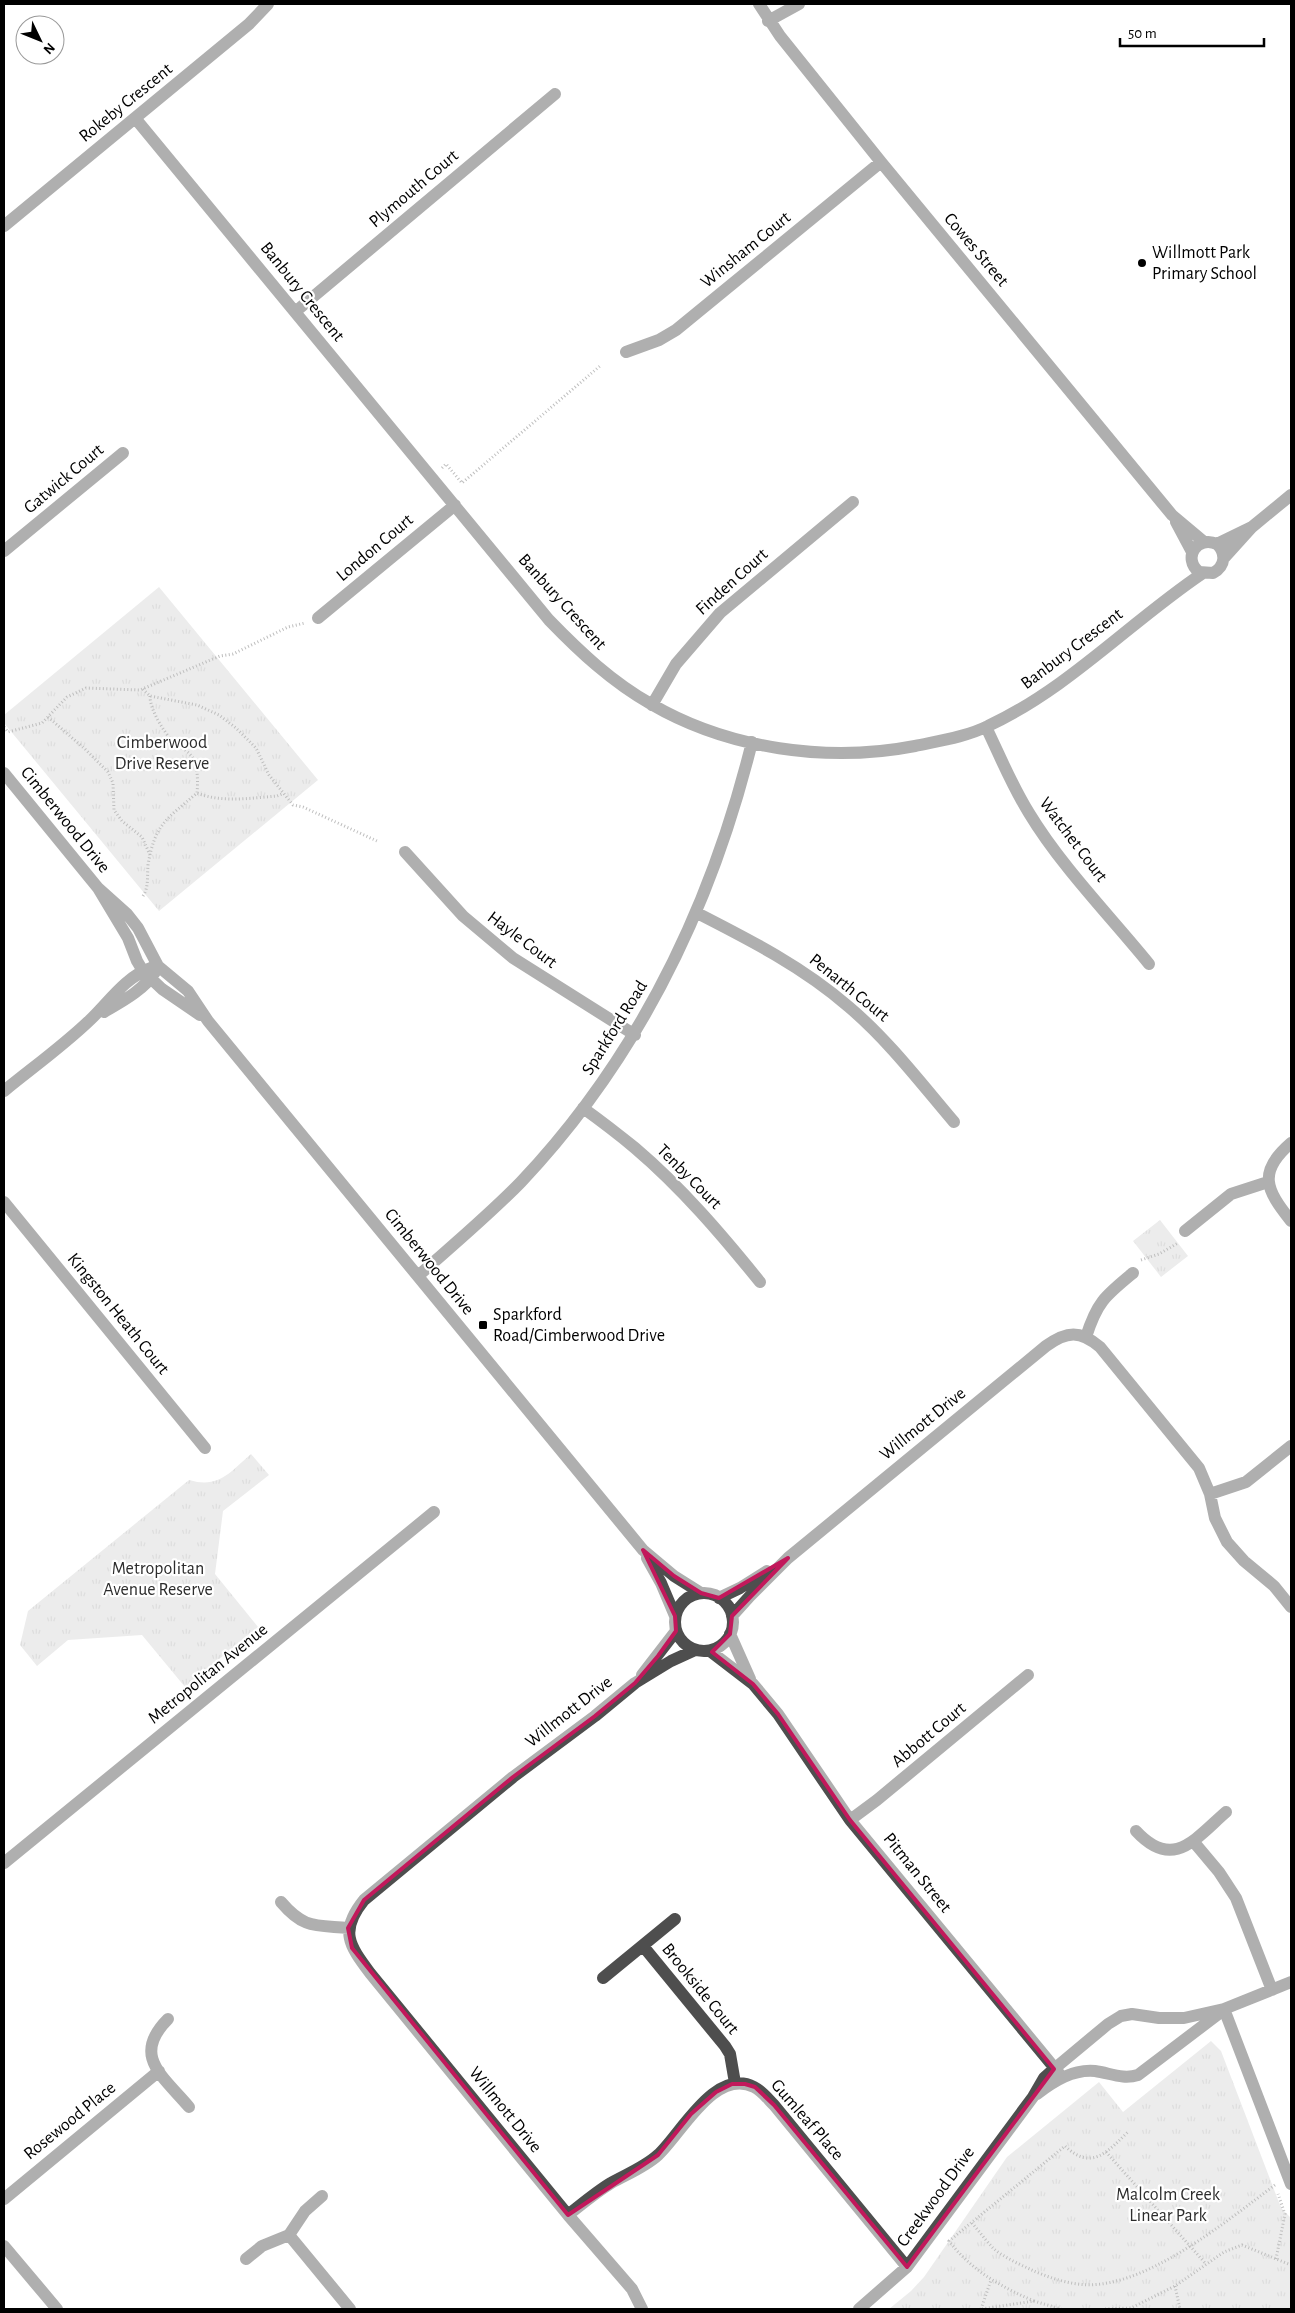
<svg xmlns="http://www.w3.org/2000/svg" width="1295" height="2313" font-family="'Alegreya Sans',sans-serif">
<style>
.grass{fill:url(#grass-tufts)}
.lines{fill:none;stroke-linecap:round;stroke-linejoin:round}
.path{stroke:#707070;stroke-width:3;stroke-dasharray:1 2.5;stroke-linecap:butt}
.minor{stroke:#4e4e4e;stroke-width:12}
.marked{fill:none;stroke:#c2185b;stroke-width:4;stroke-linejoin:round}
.poi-dot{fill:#000;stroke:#fff;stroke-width:2}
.labels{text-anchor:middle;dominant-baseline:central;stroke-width:4.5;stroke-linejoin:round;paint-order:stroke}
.street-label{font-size:18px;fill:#000;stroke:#fff}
.poi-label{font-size:18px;fill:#000;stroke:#fff;text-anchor:start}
.park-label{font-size:18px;fill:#2c2c2c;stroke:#fff}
</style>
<defs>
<pattern id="grass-tufts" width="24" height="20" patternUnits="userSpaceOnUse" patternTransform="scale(1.25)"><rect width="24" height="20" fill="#d5d5d5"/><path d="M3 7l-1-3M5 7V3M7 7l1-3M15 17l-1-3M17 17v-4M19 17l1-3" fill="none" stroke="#b5b5b5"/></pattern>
</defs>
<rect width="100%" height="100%" fill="#fff"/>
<!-- grass -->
<path class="grass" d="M159 587 318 780 159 911 4 723V715Z
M1160 1220 1188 1256 1161 1277 1133 1241Z
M251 1454 269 1475 223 1511 215 1574 258 1627 185 1687 142 1635 68 1640 37 1666 20 1645 28 1611 189 1480C219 1489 230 1472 251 1454Z
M1211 2041 1221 2051 1278 2200 1282 2209 1291 2218V2309H889L911 2291 924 2277 1007 2157 1099 2082 1123 2112Z"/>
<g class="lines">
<!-- path -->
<path class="path" d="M442 468 446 464 462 483 600 366
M143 689 150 696 197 705 219 715 236 728 256 748 269 775 293 805 303 807 377 841
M150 696C150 710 163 730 172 741 179 747 188 750 193 758 198 767 198 783 197 793
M48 717 85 749 108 772 113 783 114 810 122 821 142 837 150 855
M4 727 8 732 42 723 67 697 86 688 140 690 220 656 233 654 288 627 305 623
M143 896C149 887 147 876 148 865 155 823 167 819 197 793 221 803 252 798 277 796L282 794
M1141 1260 1159 1254 1178 1243
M1106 2152 1206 2264
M972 2223C979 2231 986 2241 994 2249 1005 2258 1021 2265 1034 2271 1048 2277 1062 2282 1078 2284 1141 2293 1226 2221 1275 2185
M1276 2259 1285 2214 1278 2194
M1175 2286 1180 2309
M1034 2301C1001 2287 971 2270 949 2241L1065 2146C1092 2172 1108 2151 1129 2131
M981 2309 991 2280
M982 2309 1034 2301 1061 2309
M1105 2309 1131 2308 1175 2286 1224 2252 1242 2245 1291 2265"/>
<!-- minor -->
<path class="minor" d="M759 4 780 36 881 162 1172 515 1203 541
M768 21 799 4
M135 118 549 620C580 652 612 682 651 704 728 749 828 763 915 746 938 741 966 737 988 726 1068 689 1130 622 1203 573
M4 226 249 24 268 4
M295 312 555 94
M626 352 659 340 676 330 881 162
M1176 522 1192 552
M1217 544C1226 553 1226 566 1213 573L1199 572C1182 558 1197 535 1217 544L1252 527
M4 551 123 453
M1224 558 1252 527 1291 495
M318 618 455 505
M652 705 676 664 720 613 853 502
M986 727C1000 756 1012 786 1029 813 1061 866 1110 916 1149 964
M4 773 98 888 128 938 137 961 143 971 162 989 200 1015
M405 852 463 916 513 958 635 1035
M98 888 127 914 138 928 158 966 188 991 208 1021 643 1550 674 1576 701 1593
M697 913C750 940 803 967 849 1007 888 1040 920 1082 954 1122
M104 1012C121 1002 144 990 155 972
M4 1091C32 1068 63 1046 90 1020 109 1002 125 977 151 968
M583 1108C601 1121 618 1134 635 1148 682 1188 722 1235 760 1282
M1291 1143C1257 1172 1266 1190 1291 1221
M4 1202 205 1448
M1185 1231 1231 1194 1268 1182
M418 1276C453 1245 489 1215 521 1182 639 1057 711 908 752 742
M1086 1337C1097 1302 1105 1296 1133 1273
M1210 1494 1246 1482 1291 1446
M647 1558 661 1583 675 1616
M675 1622a29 29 0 1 1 58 0a29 29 0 1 1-58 0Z
M719 1598 740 1588 767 1571
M732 1616 750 1596 788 1558 1046 1346C1067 1331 1080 1330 1100 1347L1199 1468 1210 1494 1215 1518 1227 1542 1244 1561 1274 1586 1291 1607
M730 1634 750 1679
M710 1651 753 1684 778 1714 850 1820 1062 2077
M642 1675 676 1631
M850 1820 877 1800 1028 1675
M1136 1831C1173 1871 1195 1839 1226 1812
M1193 1841 1219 1872 1236 1898 1272 1990
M4 1863 434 1512
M281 1902C304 1929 315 1925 348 1928
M643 1946 725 2046 730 2054 735 2083
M603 1978 675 1919
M1224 2009 1291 2184
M168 2019C131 2056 163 2076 189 2107
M1037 2094C1054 2081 1073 2069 1095 2071 1110 2073 1123 2080 1138 2075L1221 2012
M4 2199 159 2071
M568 2215C582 2204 596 2192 611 2183 627 2174 645 2167 658 2155 681 2134 715 2067 754 2087 762 2091 768 2099 774 2105L907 2267
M289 2235 350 2309
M4 2246 57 2309
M246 2259 262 2246 289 2235 305 2211 322 2196
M642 2309 632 2289 568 2215 370 1973C349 1945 339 1931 364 1900L513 1777 595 1716 635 1683 671 1661 695 1650
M859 2309 907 2267 1033 2097 1044 2078 1054 2069 1108 2024 1121 2016 1132 2014 1159 2018H1184L1224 2009 1291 1982"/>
</g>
<!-- marked area -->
<path d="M0 0H1295V2313H0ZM643 1550 674 1576 701 1593 719 1598 788 1558 732 1616 730 1634 712 1652 753 1684 778 1714 850 1820 1054 2069 907 2267 774 2105 755 2087 745 2084H732L716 2092 691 2114 658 2155 568 2215 352 1948 348 1928 364 1900 513 1777 595 1716 635 1683 658 1656 676 1631 675 1616Z" fill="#fff" fill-opacity=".55" fill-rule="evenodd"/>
<path class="marked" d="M643 1550 674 1576 701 1593 719 1598 788 1558 732 1616 730 1634 712 1652 753 1684 778 1714 850 1820 1054 2069 907 2267 774 2105 755 2087 745 2084H732L716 2092 691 2114 658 2155 568 2215 352 1948 348 1928 364 1900 513 1777 595 1716 635 1683 658 1656 676 1631 675 1616Z"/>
<!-- markers -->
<g class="poi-dot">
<circle cx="1142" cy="263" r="5"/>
<rect x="478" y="1320" width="10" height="10" rx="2.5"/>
</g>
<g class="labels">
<!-- street labels -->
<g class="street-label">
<text transform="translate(126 103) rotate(-39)">Rokeby Crescent</text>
<text transform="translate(414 189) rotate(-40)">Plymouth Court</text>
<text transform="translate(746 250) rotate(-39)">Winsham Court</text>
<text transform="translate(976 250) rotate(50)">Cowes Street</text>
<text transform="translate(302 292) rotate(51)">Banbury Crescent</text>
<text transform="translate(64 479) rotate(-40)">Gatwick Court</text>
<text transform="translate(375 548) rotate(-40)">London Court</text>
<text transform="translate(732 582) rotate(-42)">Finden Court</text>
<text transform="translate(562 602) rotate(48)">Banbury Crescent</text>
<text transform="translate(1072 649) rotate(-37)">Banbury Crescent</text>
<text transform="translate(65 820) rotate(51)">Cimberwood Drive</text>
<text transform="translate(1073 840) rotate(53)">Watchet Court</text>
<text transform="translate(522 940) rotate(37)">Hayle Court</text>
<text transform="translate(849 988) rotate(39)">Penarth Court</text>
<text transform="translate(615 1028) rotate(-58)">Sparkford Road</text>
<text transform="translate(689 1177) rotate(45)">Tenby Court</text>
<text transform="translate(429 1262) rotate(51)">Cimberwood Drive</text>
<text transform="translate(118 1314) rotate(51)">Kingston Heath Court</text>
<text transform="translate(923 1424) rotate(-39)">Willmott Drive</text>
<text transform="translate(208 1674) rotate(-39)">Metropolitan Avenue</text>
<text transform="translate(569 1712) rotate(-38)">Willmott Drive</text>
<text transform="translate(929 1735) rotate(-40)">Abbott Court</text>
<text transform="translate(917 1873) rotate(51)">Pitman Street</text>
<text transform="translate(700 1989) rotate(51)">Brookside Court</text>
<text transform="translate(505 2110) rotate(51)">Willmott Drive</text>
<text transform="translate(807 2120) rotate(49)">Gumleaf Place</text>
<text transform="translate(70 2121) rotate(-39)">Rosewood Place</text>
<text transform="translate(936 2197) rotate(-54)">Creekwood Drive</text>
</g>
<!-- poi labels -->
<g class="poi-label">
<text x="1152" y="253">Willmott Park<tspan x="1152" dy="21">Primary School</tspan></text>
<text x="493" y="1315">Sparkford<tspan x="493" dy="21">Road/Cimberwood Drive</tspan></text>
</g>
<!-- park labels -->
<g class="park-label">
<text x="162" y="743">Cimberwood<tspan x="162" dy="21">Drive Reserve</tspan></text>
<text x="158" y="1569">Metropolitan<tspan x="158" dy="21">Avenue Reserve</tspan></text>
<text x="1168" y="2195">Malcolm Creek<tspan x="1168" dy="21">Linear Park</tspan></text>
</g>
</g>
<!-- border -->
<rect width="1295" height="2313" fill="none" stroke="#000000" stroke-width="10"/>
<!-- north arrow -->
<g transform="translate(40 40) rotate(133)"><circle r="24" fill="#ffffff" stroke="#999999"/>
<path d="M0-4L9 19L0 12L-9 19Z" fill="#000000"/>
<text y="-8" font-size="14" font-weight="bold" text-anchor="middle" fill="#000000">N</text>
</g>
<!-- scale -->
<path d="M1120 38v8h144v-8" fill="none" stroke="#000000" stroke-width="2.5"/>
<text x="1128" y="38" font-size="15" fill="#000000" stroke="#ffffff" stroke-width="4" paint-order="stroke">50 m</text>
</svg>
